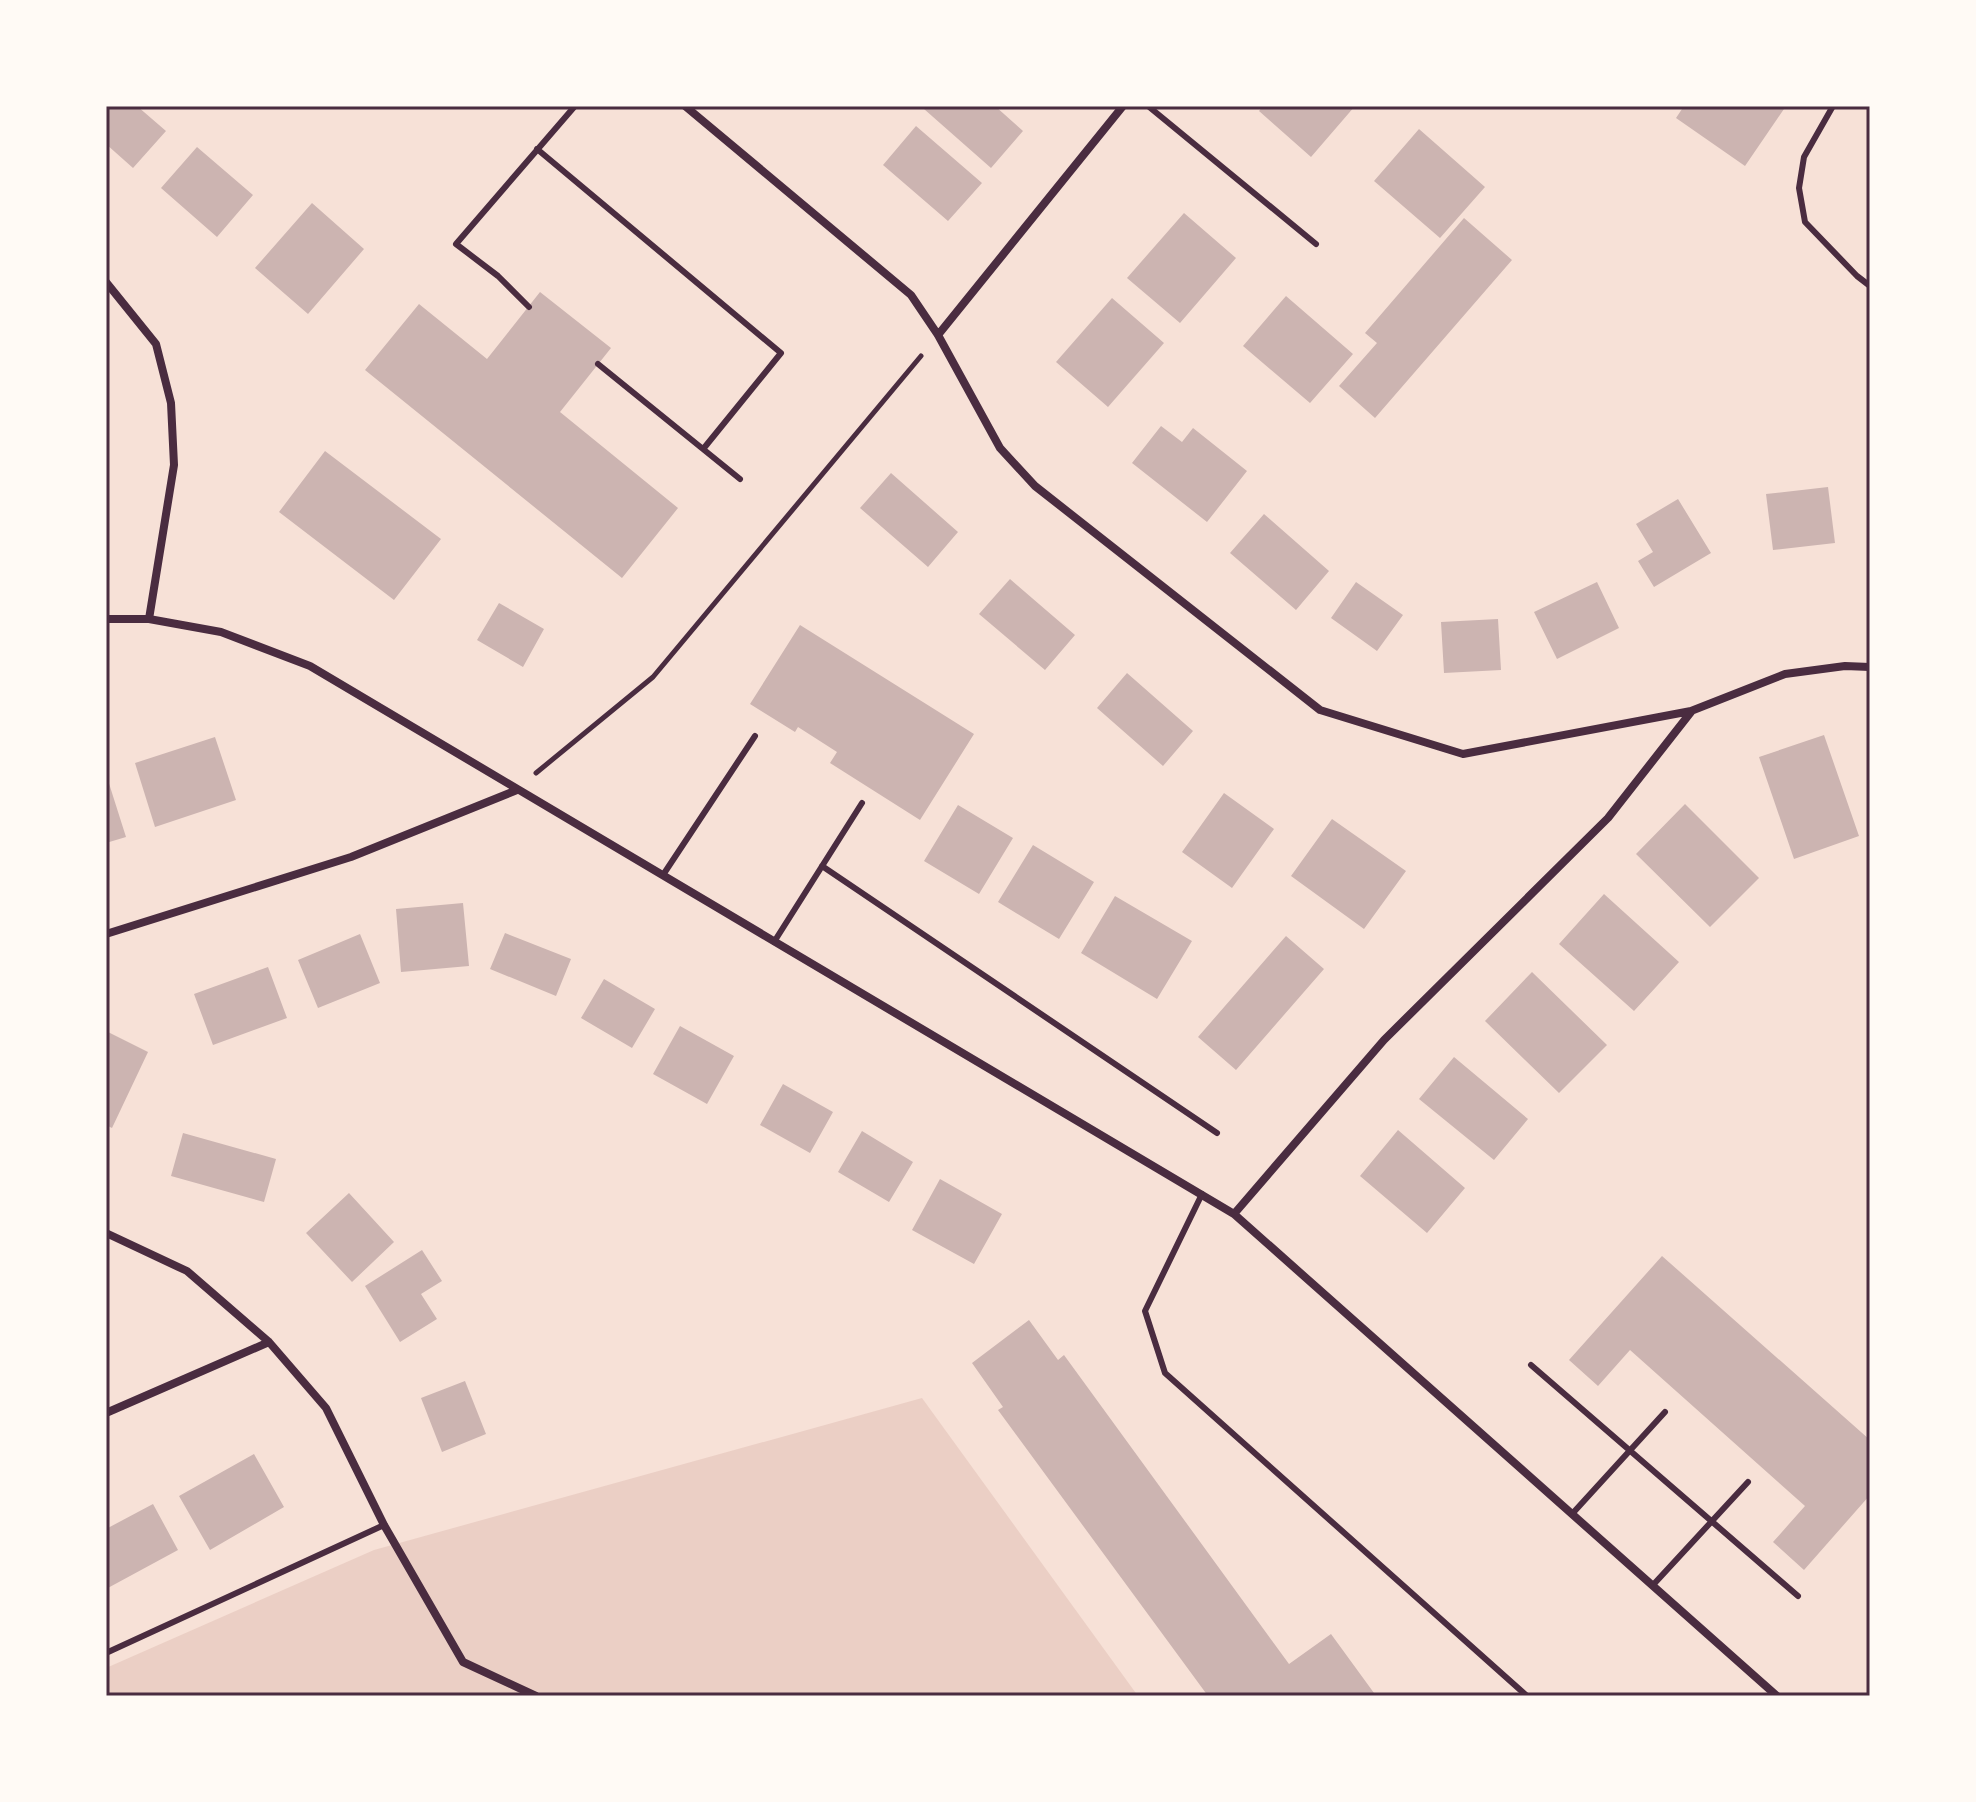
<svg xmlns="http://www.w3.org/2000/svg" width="1976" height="1802" font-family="Karla,sans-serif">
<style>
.green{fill:#ebcfc5}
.building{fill:#ccb4b1}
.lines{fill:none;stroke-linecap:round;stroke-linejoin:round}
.path{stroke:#4a2c40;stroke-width:5}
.service{stroke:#4a2c40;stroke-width:6}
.minor{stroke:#4a2c40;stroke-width:8}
.neatline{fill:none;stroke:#4a2c40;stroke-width:3}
</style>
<rect width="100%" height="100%" fill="#f7e1d7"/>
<!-- green -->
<path class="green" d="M922 1398 1138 1696H106V1668L374 1550Z"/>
<!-- building -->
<path class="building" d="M106 106H137L166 131 133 168 106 144Z
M927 106H995L1023 131 991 168 924 109Z
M1263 106H1355L1311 157 1259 111Z
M1684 106H1786L1745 166 1676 118Z
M916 126 982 183 948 221 883 165Z
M1419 129 1485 187 1440 238 1374 181Z
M197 147 253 195 217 237 161 188Z
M312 203 364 249 308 314 255 268Z
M1184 213 1236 258 1180 323 1127 278Z
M1464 218 1512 260 1375 418 1339 386 1377 343 1365 333Z
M540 292 611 348 560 412 678 508 622 578 365 370 419 304 487 359Z
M1286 296 1353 354 1310 403 1243 346Z
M1112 298 1164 343 1108 407 1056 362Z
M1161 426 1182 442 1193 428 1247 471 1207 522 1132 463Z
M325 451 441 539 394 600 279 512Z
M891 473 958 532 928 567 860 508Z
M1828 487 1835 543 1773 550 1766 494Z
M1678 499 1711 553 1654 587 1638 561 1653 552 1636 524Z
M1264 514 1329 571 1296 610 1230 553Z
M1010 579 1075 635 1045 670 979 614Z
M1356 582 1403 615 1377 651 1331 618Z
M1597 582 1619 628 1557 659 1534 612Z
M499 603 544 629 523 667 477 640Z
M1498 619 1501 670 1444 673 1441 622Z
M800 625 974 734 920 820 830 763 837 752 798 727 795 732 750 704Z
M1127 673 1193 731 1163 766 1097 708Z
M1824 735 1859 836 1794 859 1759 757Z
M215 737 236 800 155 827 135 763Z
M106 774 126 837 106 843Z
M1224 793 1274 829 1232 888 1182 852Z
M1685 804 1759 878 1710 927 1636 854Z
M958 805 1013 838 979 894 924 861Z
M1332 819 1406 871 1364 929 1291 876Z
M1033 845 1094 882 1059 939 998 902Z
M1604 894 1679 962 1634 1011 1559 944Z
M1115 896 1192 941 1157 999 1081 953Z
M463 903 469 966 401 972 396 909Z
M505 933 571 959 556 996 490 969Z
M360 934 380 983 318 1008 298 960Z
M1286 936 1324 969 1236 1070 1198 1037Z
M268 967 287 1018 213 1045 194 994Z
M1532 972 1607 1045 1559 1093 1485 1021Z
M604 979 655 1009 632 1048 581 1018Z
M680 1026 734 1056 707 1104 653 1074Z
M108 1032 148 1052 112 1128 106 1125Z
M1454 1057 1528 1119 1494 1160 1419 1099Z
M783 1084 833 1112 810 1153 760 1125Z
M1398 1130 1465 1188 1427 1233 1360 1176Z
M862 1131 913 1162 889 1202 838 1172Z
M183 1133 276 1159 264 1202 171 1176Z
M940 1179 1002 1214 974 1264 912 1230Z
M349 1193 394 1242 352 1282 306 1233Z
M422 1250 442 1281 421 1294 437 1319 400 1342 365 1286Z
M1662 1256 1870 1440V1495L1804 1570 1773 1542 1805 1506 1630 1350 1598 1386 1569 1360Z
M1029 1320 1058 1360 1064 1355 1289 1664 1331 1634 1374 1693 1370 1696H1208L998 1410 1003 1407 972 1363Z
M465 1381 486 1434 442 1452 421 1398Z
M254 1454 284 1507 210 1550 179 1496Z
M153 1504 178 1550 106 1589V1529Z"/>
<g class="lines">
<!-- path -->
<path class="path" d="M536 773 653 677 921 356"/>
<!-- service -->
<path class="service" d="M1148 106 1316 244
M1833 106 1804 157 1799 188 1805 222 1857 276 1870 286
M537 149 781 353 704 448
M529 307 498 276 456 244 575 106
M598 364 740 479
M822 866 1217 1133
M663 875 755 736
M774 942 862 803
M1202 1194 1145 1311 1165 1373 1527 1696
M1531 1365 1798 1596
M1572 1514 1665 1412
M1653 1585 1748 1482
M106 1653 384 1525"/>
<!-- minor -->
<path class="minor" d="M685 106 911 295 938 335 1000 448 1035 486 1320 710 1463 754 1691 711 1785 674 1845 666 1870 667
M106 282 156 344 171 403 174 465 149 619
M938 335 1123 106
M106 619H149L221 632 310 666 1234 1214 1777 1696
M106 934 351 857 517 790
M1234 1214 1384 1040 1608 818 1691 712
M106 1233 187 1271 269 1342 326 1408 384 1525 463 1662 536 1696
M106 1413 269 1342"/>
</g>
<!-- border -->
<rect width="1976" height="1802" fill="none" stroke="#fffaf5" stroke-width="216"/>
<rect x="108" y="108" width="1760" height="1586" class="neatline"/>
</svg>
